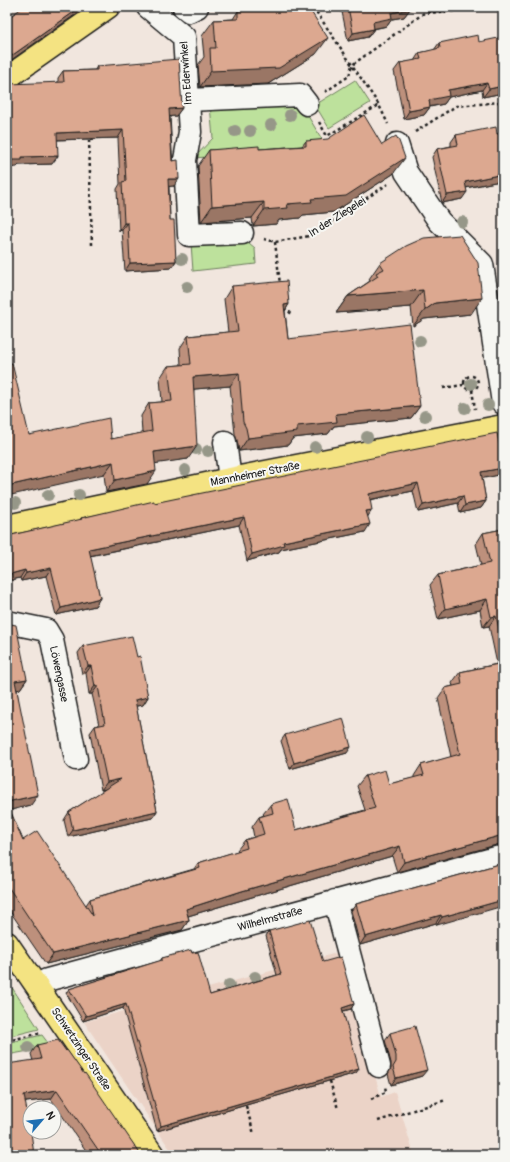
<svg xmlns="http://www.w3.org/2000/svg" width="510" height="1162" font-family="Pangolin,sans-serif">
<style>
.built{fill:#ebd3c7}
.green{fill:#bde19c;stroke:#6c7e5c}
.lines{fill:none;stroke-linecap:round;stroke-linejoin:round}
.minor-casing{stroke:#1c1c1c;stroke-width:25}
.major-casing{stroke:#1c1c1c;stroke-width:25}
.path{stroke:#1c1c1c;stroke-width:2.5;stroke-dasharray:3 3;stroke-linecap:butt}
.minor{stroke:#f6f6f2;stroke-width:22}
.major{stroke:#f4e382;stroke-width:22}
.tree{fill:#969788}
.wall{fill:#bd907c;stroke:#1c1c1c}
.shaded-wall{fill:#9a7665;stroke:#1c1c1c}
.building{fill:#dca890;stroke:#1c1c1c}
.labels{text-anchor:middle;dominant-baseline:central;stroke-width:4;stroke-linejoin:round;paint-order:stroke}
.street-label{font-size:11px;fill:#1c1c1c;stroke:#f6f6f2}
</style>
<rect width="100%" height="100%" fill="#f1e6de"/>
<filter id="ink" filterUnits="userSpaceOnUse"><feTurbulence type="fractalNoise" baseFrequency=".025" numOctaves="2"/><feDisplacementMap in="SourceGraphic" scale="8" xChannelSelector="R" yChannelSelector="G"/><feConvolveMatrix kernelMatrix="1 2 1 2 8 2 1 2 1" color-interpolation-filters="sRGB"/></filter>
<g filter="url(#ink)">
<!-- built -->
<path class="built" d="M340 952 381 1097 395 1092 414 1155H174L84 1022Z"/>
<!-- green -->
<path class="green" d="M355 80 370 103 329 128 315 105Z
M299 101 323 141 310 149 194 158 213 138 210 105Z
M243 239 255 249 256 264 193 271 191 243Z
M11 987 13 989 39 1029 7 1037V988Z
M42 1035 51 1047 7 1055V1043Z"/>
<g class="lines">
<defs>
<path id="minor" d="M148 7 184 37 190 132 185 160 189 235 242 233
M184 7 189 11 197 7
M188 100 300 95 307 104
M397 144 406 172 439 221 482 264 503 403
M225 442 230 479
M7 622 46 630 52 640 76 759
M335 901 379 1066
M38 986 47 980 503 856"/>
<path id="major" d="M7 78 108 7
M7 526 230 479 503 426
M7 943 153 1155"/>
</defs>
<!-- minor casing -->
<use href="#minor" class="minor-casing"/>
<!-- major casing -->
<use href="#major" class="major-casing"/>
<!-- path -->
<path class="path" d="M313 7 379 105 388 124
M325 92 349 76 352 65 424 13 482 9
M319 122 327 136 379 105
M415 132 456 106 501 102
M264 239 275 242 309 236 388 184
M275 242 280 284
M92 245 89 139H96
M284 308 292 314
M464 383a7 7 0 1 1 14 0a7 7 0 1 1-14 0Z
M443 388 463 385
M472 390 475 409
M26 434 30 430
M7 1041 41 1033
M330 1081 338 1109
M371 1099 386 1092 385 1086
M246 1106 254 1134
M378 1121 446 1100"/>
<!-- minor -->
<use href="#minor" class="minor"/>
<!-- major -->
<use href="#major" class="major"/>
</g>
<!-- trees -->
<g class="tree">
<circle cx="290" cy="115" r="6"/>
<circle cx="271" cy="125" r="6"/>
<circle cx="235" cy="131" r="6"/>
<circle cx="250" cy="131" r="6"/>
<circle cx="462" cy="222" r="6"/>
<circle cx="182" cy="259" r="6"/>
<circle cx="187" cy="287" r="6"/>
<circle cx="420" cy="341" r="6"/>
<circle cx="471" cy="384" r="6"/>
<circle cx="488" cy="405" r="6"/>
<circle cx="465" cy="408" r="6"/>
<circle cx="425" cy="416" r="6"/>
<circle cx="367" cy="437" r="6"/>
<circle cx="315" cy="447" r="6"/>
<circle cx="196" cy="449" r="6"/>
<circle cx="208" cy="451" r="6"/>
<circle cx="185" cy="470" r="6"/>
<circle cx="48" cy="495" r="6"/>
<circle cx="79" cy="495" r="6"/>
<circle cx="15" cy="503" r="6"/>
<circle cx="255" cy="977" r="6"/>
<circle cx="229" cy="985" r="6"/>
<circle cx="28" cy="1047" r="6"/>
</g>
<!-- wall -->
<path class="wall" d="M341 7H419L410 9 404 17 392 19 387 26 374 29 368 37 348 41Z
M238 11 316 54 268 84 200 87 198 65 204 57 202 36 214 20 233 19Z
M479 42 503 93 483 97 482 90 449 97 444 104 430 107 424 115 404 119 394 71 400 63 414 61 419 53 434 50 439 43Z
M97 66 182 108 176 116H170L174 186H169L170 220 176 261 171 268 125 271 122 230 119 231 117 189 120 184 118 138 57 140 52 164 19 165 17 167 58 82V78L63 71 95 70Z
M503 133V188H502L500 181 466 188 462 199 442 203 432 157 437 149 451 146V142L456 135 497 134Z
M306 141 393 174 334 212 303 215 300 218 279 220 276 224 253 226 252 218 201 222 198 166 209 150 259 149 302 146Z
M380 263 471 314 424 319 413 326 411 307 336 313 348 296 370 281 369 279Z
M232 286 289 304 285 311 288 339 420 406 411 418 334 426 328 434 293 438 288 445 239 451 237 440 235 434 230 386 194 389 188 459 155 463 147 484 106 492 104 474 29 435 111 439 142 433 141 416 149 403 162 402 160 378 168 366 181 365 180 348 188 336 228 332 224 299Z
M503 461V469L499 475 482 478 486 501 481 508 460 513 458 503 418 512 413 491 370 500 365 532 281 549 279 552 247 561 239 525 90 556 100 598 95 606 56 615 46 576 21 581 20 578 7 581V536L80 520 81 518 154 503Z
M503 529V844H500L397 872 392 856 235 902 188 916 189 920 182 930 46 964 7 907V621L27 679 20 689 17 690 31 805 10 810 23 840 86 905 90 899 194 869 198 863 238 851 237 850 245 840 254 837 252 827 259 817 264 815 263 814 271 804 296 830 365 810 357 786 365 776 389 784 414 778V776L421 765 451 757 438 698 445 688 453 686 452 683 460 672 497 664 489 626 483 627 480 610 438 619 430 585 438 575 481 565 476 544 483 533Z
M83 646 137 657 148 697 143 705 136 706 157 811 152 818 68 837 64 820 69 812 106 789 101 790 90 733 95 726 99 725 92 694H89L86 673 82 674 78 653Z
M285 735 347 753 290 769 281 741Z
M503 863 437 925 436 923 360 945 351 911 356 904Z
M269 931 323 962 354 1004 351 1009 343 1011 356 1073 157 1131 123 1008 83 1021 66 993 69 989 160 961 162 958 192 953 210 995 277 975 266 936Z
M390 1033 422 1076 391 1085 388 1074 391 1069V1063L385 1040Z
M37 1045 66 1051 141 1155H89L51 1099 26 1102 7 1155 33 1061 31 1054Z"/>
<!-- shaded-wall -->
<path class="shaded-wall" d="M81 7H86L7 63V59Z
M405 7H419L403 10Z
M410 9 404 17 392 19 387 26 367 30 373 22 391 13Z
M374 29 368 37 348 41 353 33Z
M328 38 316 54 268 84 200 87 211 71Z
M487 83 482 90 449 97 444 104 423 108 429 100 448 90Z
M503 86V93L483 97 489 89Z
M430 107 424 115 404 119 409 111Z
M182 108 176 116 164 117 169 109Z
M123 130 118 138 51 140 57 133Z
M58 156 52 164 19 165 17 167 7 168V160L22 157Z
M405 158 393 174 334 212 303 215 300 218 279 220 276 224 253 226 264 210 311 199Z
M503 174V177L500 181 460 189 465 182Z
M168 179H179L174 186 163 187Z
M467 192 462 199 442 203 447 195Z
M264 202 252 218 201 222 212 206Z
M124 223H128L122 230 119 231Z
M176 261 171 268 125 271 130 263Z
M423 290 411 307 336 313 348 296Z
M482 298 471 314 424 319 413 326 425 310 435 303Z
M289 304 281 317 284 305Z
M239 373 230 386 184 390 193 377Z
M420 406 411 418 334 426 328 434 293 438 288 445 239 451 248 438 297 426 336 414Z
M197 446 188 459 146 465 154 452Z
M113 462 104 474 7 496V486Z
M503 468V469L499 475 475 480 481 472Z
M156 471 147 484 106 492 115 480Z
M418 483 413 491 363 501 369 494Z
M463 496 458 503 418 512 423 505Z
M486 501 481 508 460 513 465 505Z
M372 510 367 518 366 511Z
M244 517 239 525 84 557 89 549Z
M370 524 365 532 281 549 279 552 247 561 252 554 283 542Z
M51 568 46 576 21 581 26 573Z
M25 570 20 578 7 581V575Z
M100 598 95 606 56 615 61 608Z
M487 599 480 610 438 619 445 609Z
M496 616 489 626 483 627 491 617Z
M88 666H91L86 673 82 674Z
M27 679 20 689 8 692 15 681Z
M95 686H98L92 694H89Z
M148 697 143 705 130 707 135 700Z
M351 747 347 753 290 769 294 763Z
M121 779 116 787 101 790 107 782Z
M38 795 31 805 7 811V802Z
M157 811 152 818 68 837 73 830Z
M503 835V844H500L397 872 404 862Z
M400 846 392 856 235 902 178 919 186 909 242 891Z
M503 900V906L437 925 442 917Z
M441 915 436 923 360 945 365 937Z
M189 920 182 930 46 964 53 954Z
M126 1004 123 1008 83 1021 86 1016Z
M354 1004 351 1009 339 1012 342 1008Z
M359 1069 356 1073 157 1131 161 1126Z
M427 1070 422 1076 391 1085 396 1078Z
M57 1090 51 1099 18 1103 24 1095Z"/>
<!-- building -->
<path class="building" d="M23 7H81L7 59V18V19Z
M265 7H308L328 38 279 68 211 71 210 48H216L214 20 238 19V11L260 10Z
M348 7H409L410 9 391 13 392 18 373 22 374 29 353 33Z
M478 35 479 42 503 37V86L489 89 487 83 448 90 449 96 429 100 430 107 409 111 400 63 421 59 419 53 440 48 439 43Z
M179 59 182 108 169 109 172 161 178 160 179 179H168L170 220H174L176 261 130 263 128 223H124L122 182 126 181 123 130 57 133 58 156 22 157V160H7V85L8 84 64 82 63 71 97 70V66Z
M364 115 382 145 396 136 399 141 405 158 346 196 311 199 312 202 287 204 288 208 264 210V202L212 206 209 150 259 146V149L306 146V141L328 139Z
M496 127 497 134 503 133V174L465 182 467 192 447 195 437 149 458 145 456 135Z
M460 235 478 263 482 298 435 303 425 310 423 290 348 296 378 276 376 273 384 269 380 263 406 246 424 238Z
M287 281 289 304 284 305 288 339 410 324 420 406 336 414 337 422 297 426V432L248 438 246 428 243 422 239 373 193 377 197 446 154 452 156 471 115 480 113 462 7 486V364L12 363 29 435 109 418 111 439 152 431 149 403 172 401 168 366 191 364 188 336 238 331 232 286Z
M497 433 503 461V468L481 472 486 501 465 505 463 496 423 505 418 483 369 494 372 510 366 511 370 524 283 542 284 545 252 554 244 517 89 549 100 598 61 608 51 568 26 573 25 570 7 575V536L82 519 81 518 154 501V503L357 461Z
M503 529V646L496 616 491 617 487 599 445 609 438 575 490 563 483 533Z
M7 621 11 624 16 625 27 679 15 681 38 795 7 802Z
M132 636 137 657 140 656 148 697 135 700 157 811 73 830 69 812 121 779 107 782 95 726 105 724 98 686H95L91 666H88L83 646Z
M503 663V835L404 862 400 846 242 891 186 909 189 920 53 954 7 885V805L23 840 37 831 93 916 90 899 200 868 198 863 247 848 245 840 264 834 259 817 273 813 271 804 288 799 296 830 375 808 365 776 385 770 389 784 424 775 421 765 460 754 445 688 462 684 460 672Z
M343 718 351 747 294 763 285 735Z
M503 863V900L442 917 441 915 365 937 356 904Z
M310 920 323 962 341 957 354 1004 342 1008 359 1069 161 1126 126 1004 86 1016 69 989 162 960V958L191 950 192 953 198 952 210 995 281 974 269 931Z
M415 1026 427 1070 396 1078 393 1067 396 1062V1056L390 1033Z
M58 1040 66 1051 67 1050 84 1074 85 1073 141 1155H96L101 1154 57 1090 24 1095 30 1128V1132H31L34 1155H7V1064L41 1059 37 1045Z"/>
</g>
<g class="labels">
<!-- street labels -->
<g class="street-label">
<text transform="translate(186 73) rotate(-94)">Im Ederwinkel</text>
<text transform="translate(337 217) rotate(-32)">In der Ziegelei</text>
<text transform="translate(255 474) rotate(-11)">Mannheimer Straße</text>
<text transform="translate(59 674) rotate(78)">Löwengasse</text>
<text transform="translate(270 919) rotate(-15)">Wilhelmstraße</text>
<text transform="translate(81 1049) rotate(56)">Schwetzinger Straße</text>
</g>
</g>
<!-- margin -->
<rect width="510" height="1162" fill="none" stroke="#f6f6f2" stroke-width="24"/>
<rect x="12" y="12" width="486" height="1138" fill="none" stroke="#1c1c1c" stroke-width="1.5" filter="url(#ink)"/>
<!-- north arrow -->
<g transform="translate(42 1120) rotate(62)"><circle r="19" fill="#f6f6f2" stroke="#9f9f9c"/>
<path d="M0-3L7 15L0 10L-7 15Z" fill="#1f6fb2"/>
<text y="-6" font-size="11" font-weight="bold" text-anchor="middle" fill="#1c1c1c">N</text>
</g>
</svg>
